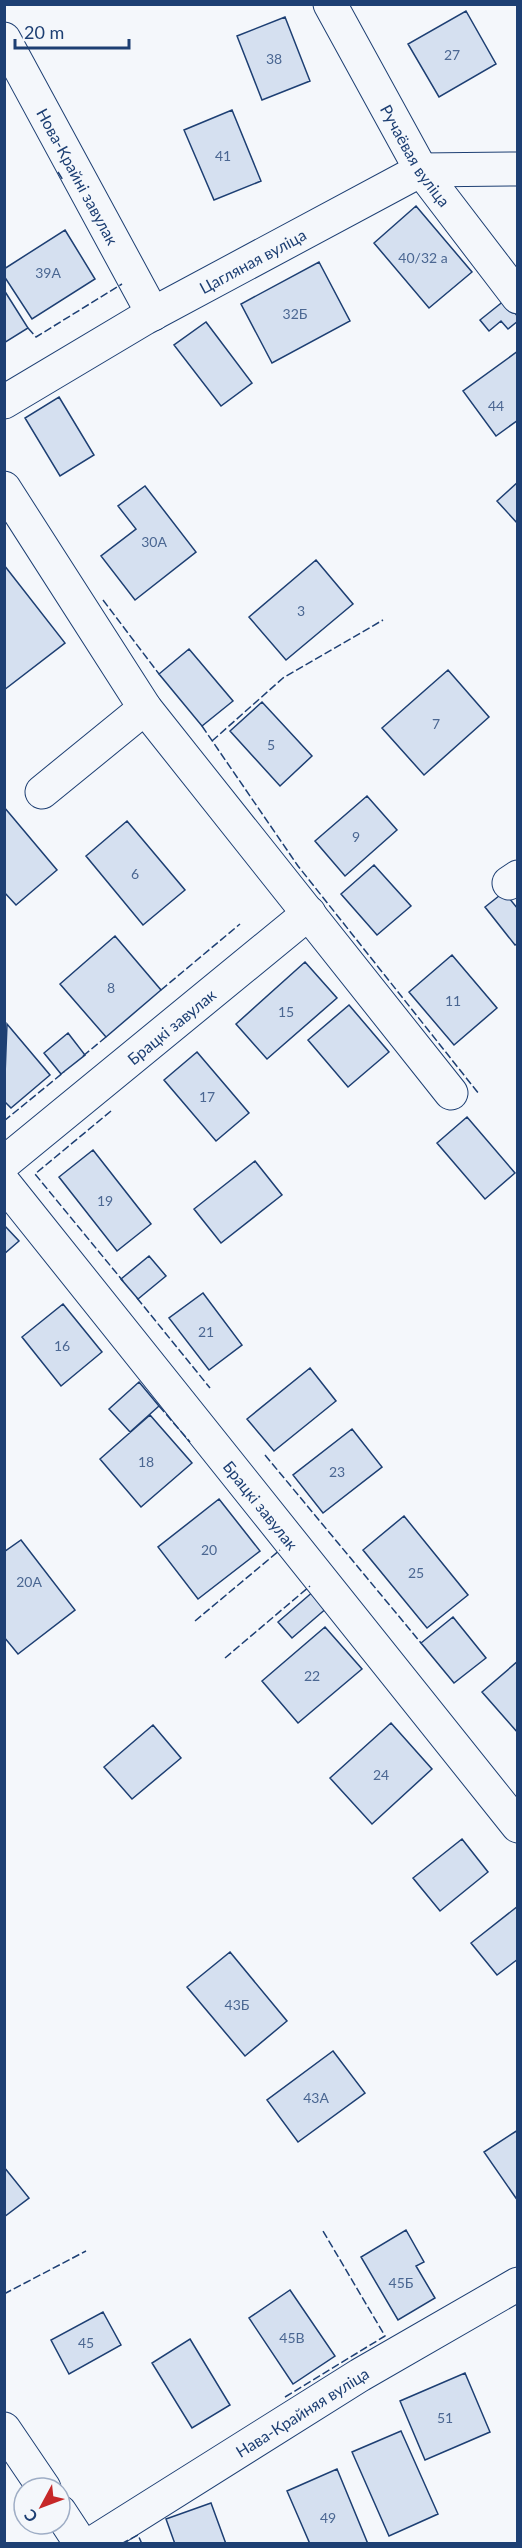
<svg xmlns="http://www.w3.org/2000/svg" width="522" height="2548" font-family="Lato,sans-serif">
<style>
.building{fill:#d5e0f0;stroke:#1d3f73;stroke-width:1.5}
.lines{fill:none;stroke-linecap:round;stroke-linejoin:round}
.minor-casing{stroke:#1d3f73;stroke-width:35}
.minor{stroke:#f4f7fb;stroke-width:33}
.fence{stroke:#1d3f73;stroke-width:1.5;stroke-dasharray:8 3;stroke-linecap:butt}
.labels{text-anchor:middle;dominant-baseline:central;stroke-width:4.5;stroke-linejoin:round;paint-order:stroke}
.number-label{font-size:14px;fill:#4b6792}
.street-label{font-size:16px;fill:#1d3f73;stroke:#f4f7fb}
</style>
<rect width="100%" height="100%" fill="#f4f7fb"/>
<!-- building -->
<path class="building" d="M466 11 496 64 439 97 408 44Z
M285 17 310 81 262 100 237 36Z
M232 110 261 181 214 200 184 130Z
M416 206 472 272 429 308 374 243Z
M65 230 95 279 32 319 4 276V269Z
M319 262 350 321 272 363 241 304Z
M4 290 28 328 4 343Z
M505 300 518 317V321L508 329 501 321 489 331 480 320Z
M206 322 252 383 221 406 174 345Z
M518 351V420L496 436 463 391Z
M59 397 94 455 60 476 25 418Z
M518 482V524L497 501Z
M145 486 196 552 135 600 101 556 136 529 118 506Z
M316 560 353 604 286 660 249 617Z
M4 565 65 643 4 690Z
M189 649 233 701 202 726 159 674Z
M448 670 489 717 424 775 382 728Z
M262 702 312 756 280 786 230 731Z
M367 796 397 830 345 876 315 841Z
M4 807 57 870 16 905 4 892Z
M127 821 185 890 143 925 86 856Z
M374 865 411 906 377 935 341 894Z
M504 892 518 909V943L515 945 485 907Z
M115 936 161 990 106 1037 60 984Z
M452 955 497 1008 454 1045 409 992Z
M305 962 337 998 267 1059 236 1024Z
M349 1005 389 1052 348 1087 308 1040Z
M7 1024 50 1075 11 1108 4 1101Z
M68 1033 85 1055 61 1074 44 1053Z
M197 1052 249 1113 216 1141 164 1080Z
M467 1117 515 1173 485 1199 437 1143Z
M93 1150 151 1224 117 1251 59 1177Z
M255 1161 282 1195 221 1243 194 1209Z
M4 1225 19 1241 4 1254Z
M149 1256 166 1276 138 1299 121 1279Z
M203 1293 242 1345 209 1370 169 1318Z
M63 1304 102 1352 61 1386 22 1337Z
M310 1368 336 1401 274 1451 247 1419Z
M139 1382 159 1406 130 1432 109 1409Z
M150 1415 192 1463 141 1507 100 1459Z
M352 1429 382 1467 323 1513 293 1475Z
M219 1499 260 1551 198 1599 158 1547Z
M404 1516 468 1595 427 1628 363 1550Z
M21 1540 75 1610 18 1654 4 1637V1552Z
M315 1590 328 1607 292 1638 278 1622Z
M453 1617 486 1658 454 1683 421 1643Z
M325 1627 362 1669 298 1723 262 1681Z
M518 1661V1733L482 1692Z
M391 1723 432 1769 372 1824 330 1778Z
M153 1725 181 1758 132 1799 104 1767Z
M462 1839 488 1872 440 1911 413 1878Z
M518 1906V1959L497 1975 471 1943Z
M230 1952 287 2021 245 2056 187 1987Z
M333 2051 365 2093 298 2142 267 2100Z
M518 2130V2201L484 2152Z
M4 2167 29 2198 4 2217Z
M406 2230 424 2262 416 2266 435 2298 398 2320 361 2257Z
M290 2290 335 2356 293 2384 249 2318Z
M103 2312 121 2345 69 2374 51 2340Z
M190 2339 230 2405 192 2428 152 2363Z
M465 2373 490 2432 425 2460 400 2401Z
M401 2431 438 2514 389 2536 352 2452Z
M337 2469 368 2544H310L287 2491Z
M211 2503 226 2544H175L166 2519Z"/>
<g class="lines">
<defs>
<g id="minor">
<path id="s1" d="M330 4 421 170 518 297"/>
<path id="s2" d="M4 39 153 314"/>
<path id="s3" d="M4 402 145 318 421 170 518 169"/>
<path d="M4 488 145 708 451 1093"/>
<path d="M42 792 145 708"/>
<path d="M509 883 518 877"/>
<path id="s4" d="M4 1163 309 913"/>
<path id="s5" d="M4 1183 518 1826"/>
<path d="M4 2429 44 2488"/>
<path d="M60 2512 81 2544"/>
<path id="s6" d="M91 2544 360 2375 518 2284"/>
</g>
</defs>
<!-- minor casing -->
<use href="#minor" class="minor-casing"/>
<!-- minor -->
<use href="#minor" class="minor"/>
<!-- fence -->
<path class="fence" d="M58 172 63 180
M28 328 36 337 122 284
M103 600 159 674
M202 726 298 866 479 1094
M212 741 283 678 383 620
M161 990 240 924
M83 1056 106 1037
M111 1111 35 1174 123 1281
M4 1121 64 1072
M137 1298 210 1388
M159 1406 190 1442
M265 1455 421 1643
M195 1621 280 1550
M225 1658 310 1586
M4 2294 86 2251
M285 2397 385 2336 323 2231
M121 2544 138 2535 142 2544"/>
</g>
<g class="labels">
<!-- number labels -->
<g class="number-label">
<text x="452" y="54">27</text>
<text x="274" y="58">38</text>
<text x="223" y="155">41</text>
<text x="423" y="257">40/32 а</text>
<text x="48" y="272">39А</text>
<text x="295" y="313">32Б</text>
<text x="496" y="405">44</text>
<text x="154" y="541">30А</text>
<text x="301" y="610">3</text>
<text x="436" y="723">7</text>
<text x="271" y="744">5</text>
<text x="356" y="836">9</text>
<text x="135" y="873">6</text>
<text x="111" y="987">8</text>
<text x="453" y="1000">11</text>
<text x="286" y="1011">15</text>
<text x="207" y="1096">17</text>
<text x="105" y="1200">19</text>
<text x="206" y="1331">21</text>
<text x="62" y="1345">16</text>
<text x="146" y="1461">18</text>
<text x="337" y="1471">23</text>
<text x="209" y="1549">20</text>
<text x="416" y="1572">25</text>
<text x="29" y="1581">20А</text>
<text x="312" y="1675">22</text>
<text x="381" y="1774">24</text>
<text x="237" y="2004">43Б</text>
<text x="316" y="2097">43А</text>
<text x="401" y="2282">45Б</text>
<text x="292" y="2337">45В</text>
<text x="86" y="2342">45</text>
<text x="445" y="2417">51</text>
<text x="328" y="2517">49</text>
</g>
<!-- street labels -->
<g class="street-label">
<text stroke="none"><textPath href="#s1" startOffset="174">Ручаёвая вуліца</textPath></text>
<text stroke="none"><textPath href="#s2" startOffset="156">Нова-Крайні завулак</textPath></text>
<text stroke="none"><textPath href="#s3" startOffset="286">Цагляная вуліца</textPath></text>
<text stroke="none"><textPath href="#s4" startOffset="216">Брацкі завулак</textPath></text>
<text stroke="none"><textPath href="#s5" startOffset="412">Брацкі завулак</textPath></text>
<text stroke="none"><textPath href="#s6" startOffset="249">Нава-Крайняя вуліца</textPath></text>
</g>
</g>
<!-- border -->
<rect width="522" height="2548" fill="none" stroke="#1d3f73" stroke-width="12"/>
<!-- north arrow -->
<g transform="translate(42 2506) rotate(229)"><circle r="28" fill="#f4f7fb" stroke="#9eadc5" stroke-width="1.5"/>
<path d="M0-4.5L10 22L0 15L-10 22Z" fill="#c62828"/>
<text y="-9" font-size="16" font-weight="bold" text-anchor="middle" fill="#1d3f73">С</text>
</g>
<!-- scale -->
<path d="M15 39v9h114v-9" fill="none" stroke="#1d3f73" stroke-width="3"/>
<text x="24" y="39" font-size="18" fill="#1d3f73" stroke="#f4f7fb" stroke-width="4.5" paint-order="stroke">20 m</text>
</svg>
